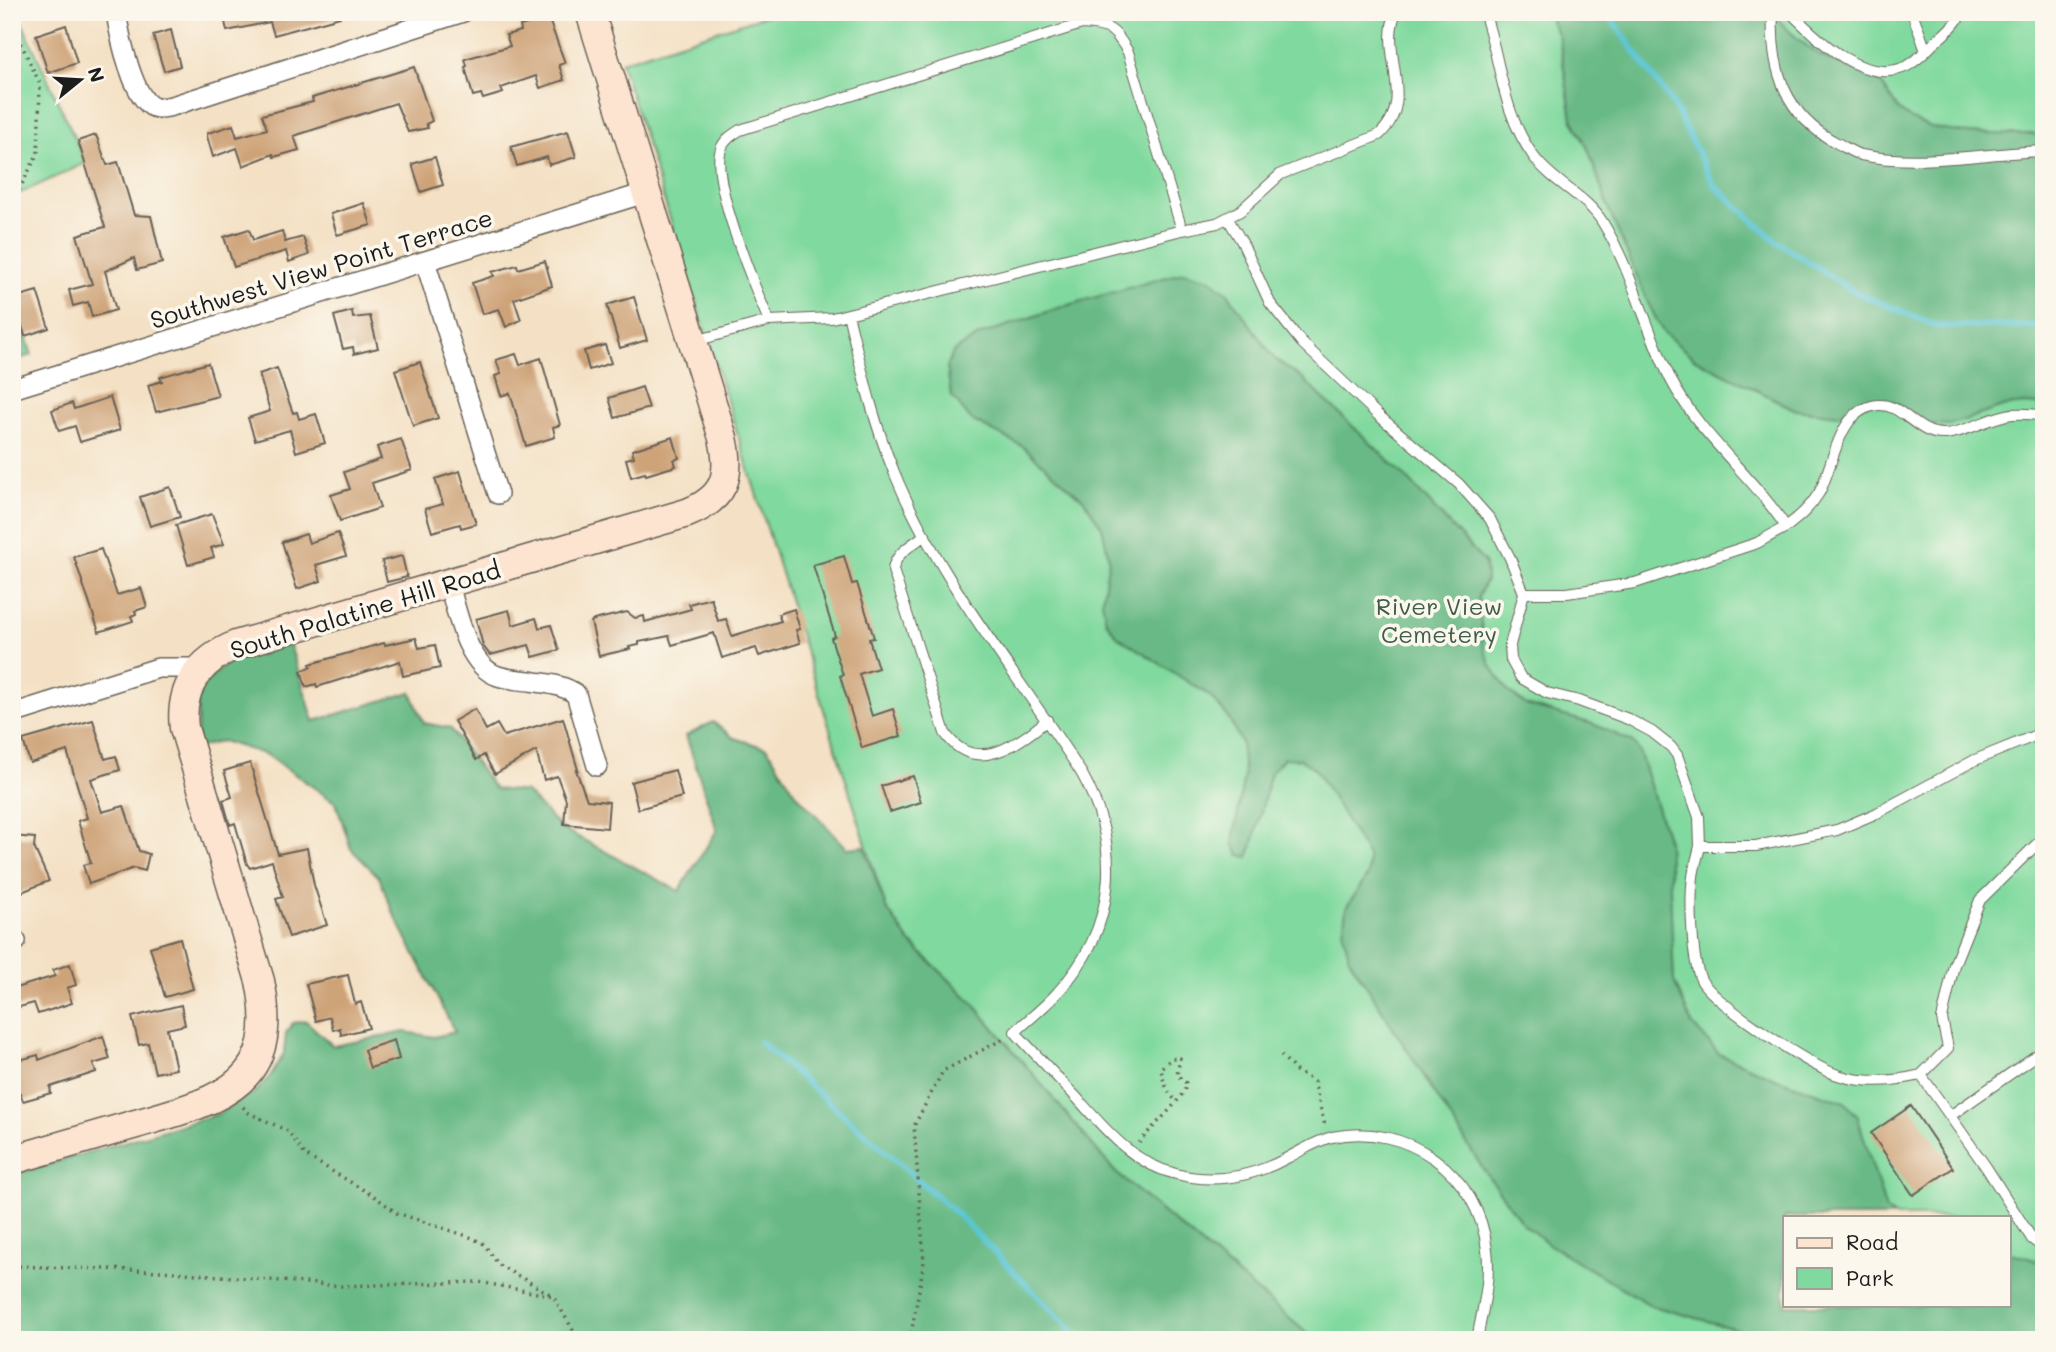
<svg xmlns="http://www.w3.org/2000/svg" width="2056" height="1352" font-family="Mali,sans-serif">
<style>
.green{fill:#80d99e;stroke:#4e7a5d;stroke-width:2;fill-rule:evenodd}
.forest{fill:#68b985;stroke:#426a50;stroke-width:2}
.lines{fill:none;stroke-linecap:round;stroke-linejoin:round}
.stream{stroke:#5bc6d4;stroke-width:6}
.building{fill:#cea378}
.lane-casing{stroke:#686157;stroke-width:12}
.street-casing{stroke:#686157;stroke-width:22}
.secondary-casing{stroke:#686157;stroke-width:31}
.path{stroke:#686157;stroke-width:3.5;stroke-dasharray:2 5;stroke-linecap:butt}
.lane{stroke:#fff;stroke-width:10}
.street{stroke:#fff;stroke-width:19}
.secondary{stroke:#fde4d1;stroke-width:28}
.labels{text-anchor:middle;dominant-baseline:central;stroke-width:7;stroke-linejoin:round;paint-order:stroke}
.street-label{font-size:24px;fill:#1c1c1c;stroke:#fbf7ec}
.park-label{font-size:24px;fill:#3f5e4a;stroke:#fbf7ec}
</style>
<rect width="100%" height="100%" fill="#fbf7ec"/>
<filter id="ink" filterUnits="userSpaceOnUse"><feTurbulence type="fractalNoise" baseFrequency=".0143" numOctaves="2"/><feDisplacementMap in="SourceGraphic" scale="14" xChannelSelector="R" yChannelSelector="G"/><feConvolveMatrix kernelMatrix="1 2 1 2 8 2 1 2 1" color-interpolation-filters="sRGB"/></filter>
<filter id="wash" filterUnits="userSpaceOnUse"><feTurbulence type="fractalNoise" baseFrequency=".00686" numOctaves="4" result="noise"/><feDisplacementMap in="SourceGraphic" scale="28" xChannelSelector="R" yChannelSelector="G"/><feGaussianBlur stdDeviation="1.57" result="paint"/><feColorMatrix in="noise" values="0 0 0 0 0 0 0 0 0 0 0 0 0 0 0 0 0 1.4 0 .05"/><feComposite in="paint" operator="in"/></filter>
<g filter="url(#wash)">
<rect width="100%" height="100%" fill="#f4e1c5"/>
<!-- green -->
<path class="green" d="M12 12H17L86 163 12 197Z
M776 12H2044V1340H1315L1115 1172 973 1003 910 942 886 908 621 62ZM1785 1217H2009V1305H1785Z"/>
<!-- forest -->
<path class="forest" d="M1547 12H1771C1789 32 1806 48 1829 60 1838 64 1875 77 1879 81 1888 90 1891 103 1901 112 1934 138 1993 134 2033 134L2044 137V406L2027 404 2006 406 1949 425 1928 424 1895 403 1878 401 1861 405 1839 415 1796 410 1695 359 1663 332 1649 305 1610 213 1588 149 1572 119 1559 38Z
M1184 272 1209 279 1227 292 1274 358 1302 378 1402 473 1485 563 1486 580 1478 597 1484 647 1491 666 1508 691 1526 705 1593 724 1631 741 1639 751 1668 841 1674 981 1692 1024 1719 1054 1775 1078 1845 1102 1857 1115 1886 1210 1897 1217H1785V1305H2009V1252L2044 1263V1340H1777L1652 1306 1550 1245 1523 1224 1483 1169 1350 960 1343 933 1346 908 1368 875V856L1315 769 1300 759 1284 758 1271 772 1253 843 1248 857 1239 855 1233 843 1244 774 1241 742 1228 717 1210 696 1117 636 1106 621 1102 602 1109 559 1102 527 1083 499 1022 446 971 420 951 395 947 367 953 352 980 335 1058 308Z
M12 291 32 355 12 361Z
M289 642 314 721 411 692 424 723 450 728 495 789 526 792 561 828 679 891 717 830 686 736 713 722 734 738 767 748 797 795 847 848 864 846 886 908 910 942 973 1003 1115 1172 1315 1340H12V1175L218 1114 256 1091 272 1074 284 1053 286 1033 293 1023 306 1021 333 1046 405 1032 434 1037 455 1032 392 910 379 877 351 849 336 803 267 755 222 741 197 748 198 690 228 662Z"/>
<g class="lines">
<!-- stream -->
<path class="stream" d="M1607 13 1674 106 1714 185 1776 241 1855 292 1937 326H2044
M760 1042 957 1214 1081 1340"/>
</g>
<g id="blocks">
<!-- building -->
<path class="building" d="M223 12H339L340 17 274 35 270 22 227 31Z
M548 17 565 63 559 65 564 80 540 88 536 76 501 88 503 93 483 99 481 94 473 96 465 67 467 66 465 59 510 46 506 35 521 31 520 26Z
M66 25 77 63 48 73 36 35Z
M171 30 180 66 164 71 153 35Z
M414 67 432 121 426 124 428 128 408 132 396 103 294 136 299 150 274 157 273 154 243 166 237 148 213 157 207 136 208 133 233 125 237 137 267 129 262 115 313 102 312 98Z
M568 131 576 157 549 165 547 157 517 166 511 147Z
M96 135 107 165 118 162 134 215 151 216 162 263 137 270 134 258 105 271 116 310 92 317 88 302 73 306 69 290 92 284 77 235 105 227 78 141Z
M435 157 443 185 421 192 412 164Z
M364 203 371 225 337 235 331 214Z
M249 229 253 240 282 231 285 242 303 237 309 255 289 262 286 251 234 267 224 237Z
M545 261 552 286 514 299 521 320 506 327 499 309 482 314 472 283 494 276 492 272 517 265 518 269Z
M37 291 49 328 25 336 13 298Z
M634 297 647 340 620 348 607 305Z
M352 311 353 318 370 316 378 348 354 354 353 347 343 349 334 316Z
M605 345 611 363 589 370 584 351Z
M516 354 520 365 541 358 560 425 553 427 555 437 526 446 510 393 501 396 495 376 501 374 496 360Z
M420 362 438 418 413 426 395 370Z
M208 363 218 396 156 412 148 385 162 381 160 377Z
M277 368 293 413 297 412 299 419 316 414 325 443 296 452 290 430 255 440 248 418 270 411 259 374Z
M642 387 649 408 615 418 609 398Z
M110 397 120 430 80 442 75 426 59 431 52 410 72 403 74 409Z
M673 437 679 458 674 460 676 466 646 475 645 473 631 477 626 459 634 457 632 450Z
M401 439 412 470 372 483 380 508 340 521 331 495 350 489 344 472 381 459 377 447Z
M460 471 476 524 461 528 460 524 432 532 425 509 443 504 435 479Z
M170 487 180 517 150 526 140 497Z
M212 514 224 544 211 548 214 557 188 565 176 525Z
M338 533 346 556 316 565 321 581 297 589 282 542 306 534 309 543Z
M101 549 117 595 141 588 147 607 135 611 136 614 131 616 133 621 99 632 74 557Z
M402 556 407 577 387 582 382 561Z
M844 556 852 584 857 583 874 638 869 639 878 668 859 674 872 716 893 709 901 736 862 748 840 676 843 675 831 638 835 636 813 565Z
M711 598 718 621 726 619 732 636 781 621 778 614 794 609 800 629 796 630 800 643 759 656 756 648 722 658 714 633 672 645 669 636 639 642V645L629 647 630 649 599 656 591 622 594 620 627 612 635 618 644 616 645 622 691 609 689 604Z
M509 610 513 625 536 618 539 628 551 625 559 650 533 657 529 645 490 655 483 646 476 619Z
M416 638 419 648 435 645 440 668 403 676 400 661 317 687 316 684 306 687 301 671 311 667 310 664 384 643 385 645Z
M475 709 486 730 497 724 504 736 563 718 578 770H576L587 800 609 802 607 828 564 824 566 800 557 776 544 780 536 751 495 774 484 755 476 760 454 721Z
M93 720 105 759 116 756 120 770 91 779 102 812 124 806 139 851 149 854 145 871 134 868 89 884 83 865 91 863 78 821 87 818 67 751 30 763 23 740Z
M250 763 278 854 307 848 314 885 327 925 289 937 276 899 283 897 272 861 250 868 247 864 235 823 230 825 223 800 232 797 224 771Z
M675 770 682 797 638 809 631 782Z
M913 776 921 802 890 812 881 786Z
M12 836 35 838 34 847 49 881 12 896Z
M180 938 193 989 165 997 150 947Z
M70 964 76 985 67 988 72 1003 38 1014 34 1003 12 1009V989L55 976 53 970Z
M348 975 355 1004 361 1002 369 1028 341 1035 340 1028 333 1030 330 1017 316 1021 306 984Z
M181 1005 185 1025 167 1029 176 1069 155 1073 148 1043 139 1045 132 1017Z
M103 1036 110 1059 93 1064 96 1072 50 1087 51 1093 23 1101 20 1093 12 1095V1062L38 1055 39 1060Z
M394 1040 399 1059 370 1068 364 1050Z
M1911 1106 1953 1168 1913 1195 1871 1133Z"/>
</g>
</g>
<g filter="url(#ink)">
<use href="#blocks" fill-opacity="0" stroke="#686157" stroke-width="2"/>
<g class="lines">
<defs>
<path id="lane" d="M1484 12C1502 64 1501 111 1534 157 1553 183 1587 196 1603 223 1632 270 1646 331 1671 380 1700 436 1752 475 1786 527 1799 517 1810 508 1819 493 1835 463 1837 409 1878 405 1903 403 1917 436 1945 434 1969 432 1989 417 2012 414 2023 413 2033 414 2044 416
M1773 12C1770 69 1785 116 1837 143 1845 147 1853 153 1861 155 1921 167 1983 153 2044 151
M1790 12C1817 39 1865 87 1907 66 1917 61 1925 52 1933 44 1943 35 1956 25 1962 12
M1912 12 1926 51
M1228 219 1242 242 1270 303 1302 343 1378 415 1459 484 1490 519 1510 558 1524 593 1510 645 1511 660 1521 678 1547 693 1579 701 1628 719 1652 732 1671 747 1677 755 1699 817 1700 846H1756L1837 830 1877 813 1975 760 2044 732
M848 314C861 367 873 421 894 472 939 582 1019 675 1082 774 1123 848 1116 929 1058 992 1045 1007 1029 1019 1015 1032 1035 1054 1056 1076 1077 1098 1105 1129 1133 1164 1176 1174 1215 1184 1253 1177 1289 1157 1303 1150 1316 1141 1332 1137 1407 1122 1479 1173 1487 1250 1491 1280 1482 1311 1477 1340
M769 321C755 288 710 180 721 149 724 140 732 135 740 130L1082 24C1110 26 1113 27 1128 52L1182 230
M695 341 769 321 832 318 1182 230 1217 223 1240 211 1281 174 1379 135C1418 99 1378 53 1396 12
M925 535C912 545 895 553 893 570L945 733C974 776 1018 745 1047 720
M1524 593H1567L1635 583 1757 543 1786 527
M2044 837 1980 900 1954 965 1942 1019 1948 1048 1921 1075 1950 1116 2044 1050
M1700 846C1698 856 1694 867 1693 877 1690 899 1691 966 1703 983 1721 1007 1812 1068 1841 1076 1867 1084 1896 1081 1921 1075
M1950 1116 1986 1167 2032 1239 2044 1248"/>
<path id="street" d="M116 12C119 32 134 107 157 108 169 109 182 102 194 99L463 12
M425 261 498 494
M12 389 645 193
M449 584C457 612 467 666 498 676 507 679 520 680 530 681 546 684 562 684 576 694L597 766
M12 714 158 668H199
M12 942 16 941"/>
<path id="secondary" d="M12 1160C53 1148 95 1136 136 1124 219 1100 282 1086 260 981L184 728C179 687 200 660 236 645L687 513C725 498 732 476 723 438L590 12"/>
</defs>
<!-- lane casing -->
<use href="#lane" class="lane-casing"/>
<!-- street casing -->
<use href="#street" class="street-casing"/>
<!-- secondary casing -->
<use href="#secondary" class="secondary-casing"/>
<!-- path -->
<path class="path" d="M12 24 40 84 38 153 19 190 12 193
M1281 1055 1296 1071 1314 1082 1325 1126
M243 1107 249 1113 288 1131 305 1155 374 1196 397 1213 470 1237 484 1244 499 1265 550 1294
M1139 1143C1149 1129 1188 1096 1186 1083L1177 1075 1180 1058H1172L1161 1068C1162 1079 1168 1095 1177 1101
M12 1266 161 1271 341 1286 479 1282 553 1296 579 1340
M910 1340 924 1262 914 1126 943 1071 1005 1038"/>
<!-- lane -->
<use href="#lane" class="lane"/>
<!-- street -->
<use href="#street" class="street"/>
<!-- secondary -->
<use href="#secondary" class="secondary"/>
</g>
</g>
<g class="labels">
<!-- street labels -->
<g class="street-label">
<text transform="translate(321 268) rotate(-17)">Southwest View Point Terrace</text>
<text transform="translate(365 609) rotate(-17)">South Palatine Hill Road</text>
</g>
<!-- park labels -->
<g class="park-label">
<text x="1439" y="605">River View<tspan x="1439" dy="28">Cemetery</tspan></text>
</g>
</g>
<!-- margin -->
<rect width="2056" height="1352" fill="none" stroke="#fbf7ec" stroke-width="42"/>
<!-- legend -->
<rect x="1783" y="1216" width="228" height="91" fill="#fbf7ec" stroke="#a29f99" stroke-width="2"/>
<rect x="1797" y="1238" width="35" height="10" fill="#fde4d1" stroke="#a29f99" stroke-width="2"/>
<text x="1846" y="1250" font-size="21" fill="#1c1c1c">Road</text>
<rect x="1797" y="1268" width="35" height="21" fill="#80d99e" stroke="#a29f99" stroke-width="2"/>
<text x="1846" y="1286" font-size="21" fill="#1c1c1c">Park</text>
<!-- north arrow -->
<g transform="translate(80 80) rotate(72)" stroke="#fbf7ec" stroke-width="5" paint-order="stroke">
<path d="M0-5L12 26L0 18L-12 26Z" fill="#1c1c1c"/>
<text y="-10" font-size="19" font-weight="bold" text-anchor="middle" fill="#1c1c1c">N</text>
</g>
</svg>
